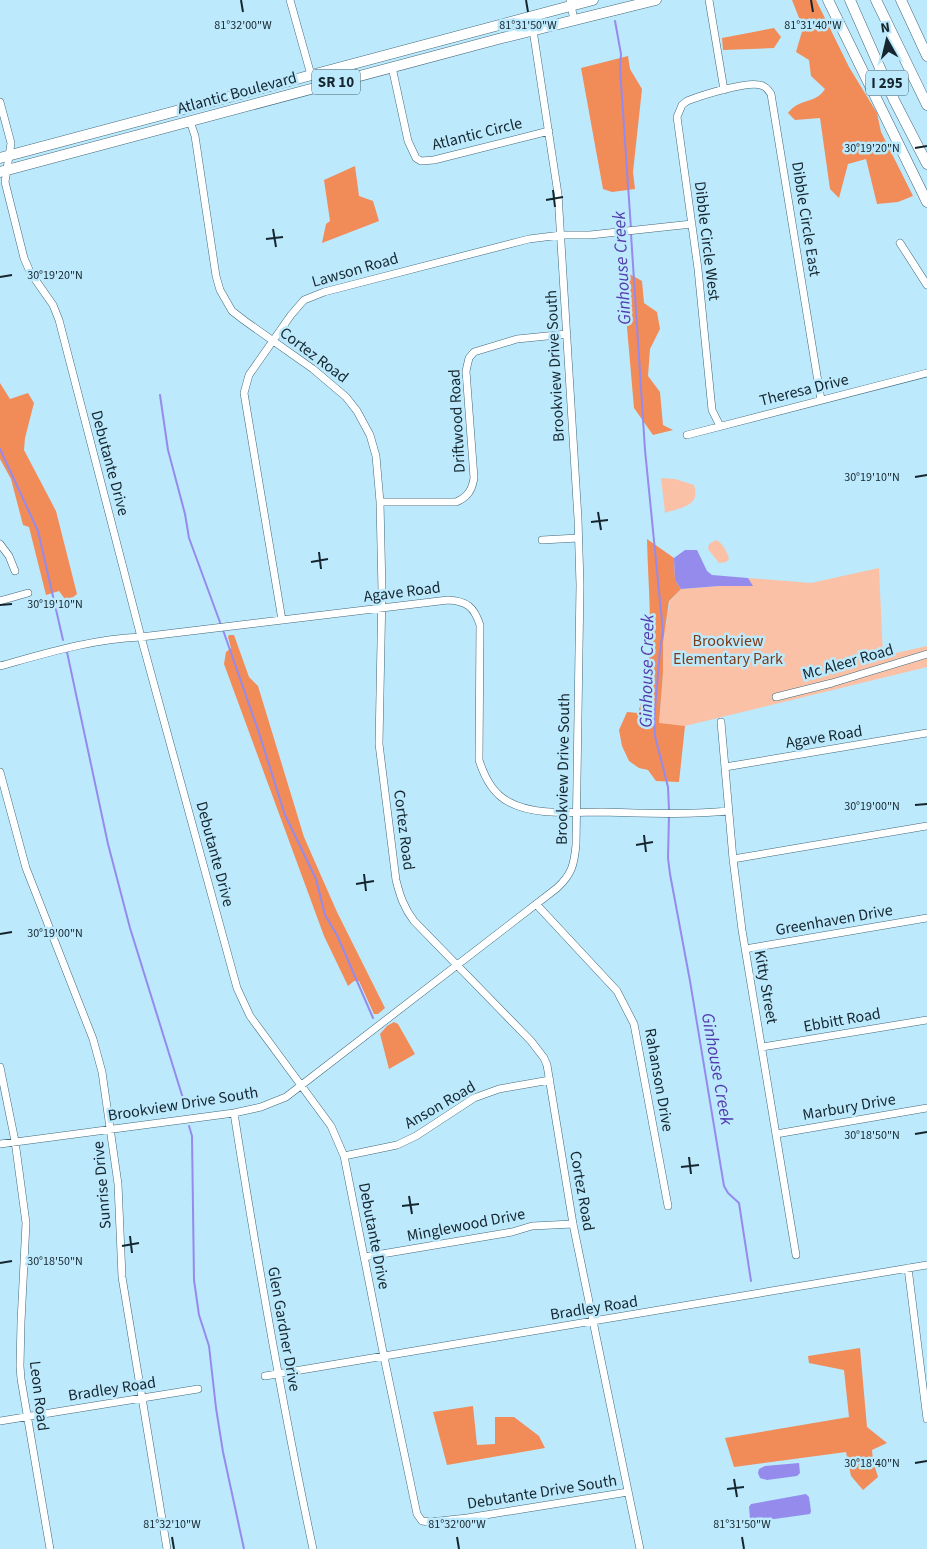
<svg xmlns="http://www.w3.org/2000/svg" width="927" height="1549" font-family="'Source Sans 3',sans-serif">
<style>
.green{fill:#fac1a6}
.forest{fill:#f18b58}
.water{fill:#948bed}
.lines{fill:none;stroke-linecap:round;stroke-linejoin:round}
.stream{stroke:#948bed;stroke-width:2}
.minor-casing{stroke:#406879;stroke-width:8}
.highway-casing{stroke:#406879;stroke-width:11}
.minor{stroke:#fff;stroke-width:7}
.highway{stroke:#fff;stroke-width:10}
.ticks{fill:none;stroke:#15262e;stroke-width:2}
.labels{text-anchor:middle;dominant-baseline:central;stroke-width:5;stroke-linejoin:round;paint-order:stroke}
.shield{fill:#bde9fd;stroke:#47606c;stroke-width:1}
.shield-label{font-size:15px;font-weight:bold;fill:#15262e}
.street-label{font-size:16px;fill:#15262e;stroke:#bde9fd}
.park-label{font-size:16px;fill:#7c3b17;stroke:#bde9fd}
.water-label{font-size:18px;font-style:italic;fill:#523cad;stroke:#bde9fd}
.ticks-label{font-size:12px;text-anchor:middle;fill:#15262e;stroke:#bde9fd;stroke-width:5;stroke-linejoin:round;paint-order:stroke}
</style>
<rect width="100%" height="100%" fill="#bde9fd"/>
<!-- green -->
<path class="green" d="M661 478 675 479 694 485C701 507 681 507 665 513Z
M716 540C722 542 728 553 729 559L726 562 719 563 708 549 709 544Z
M879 568 883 656 927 646V667L685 726 659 724 663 673V643L670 601 681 589 719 586H752L748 578 811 583Z"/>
<!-- forest -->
<path class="forest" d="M792 0H816L849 67 877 113 881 132 913 196 898 202 877 204 866 159 848 164 839 198 830 189 820 118 795 120 788 113C799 98 816 104 825 89L811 76 809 60 796 52 803 28Z
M774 28 781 37 774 48 723 50 722 38Z
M628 56 630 69 642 89 633 172 635 189 612 192 603 189 581 68Z
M355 166 359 196 373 201 379 221 322 243 326 224 330 221 324 180Z
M622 270 642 281 644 303 657 312 660 329 650 349 648 376 660 392 663 425 673 430 653 435 634 408Z
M0 383 10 399 28 393 34 403 25 438 24 450 56 511 77 594 67 602 59 591 46 595 29 527 23 525 11 479 0 459Z
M647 539 674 558 675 580 681 589 669 601 663 643V673L659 723 685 726 679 782 656 781 648 770 639 768 629 761 622 746 619 730 627 712 638 713C657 658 648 596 647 539Z
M229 635H234L249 677 258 686 304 837 337 912 385 1008 378 1014H374L359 981H354L348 986 324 936 224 664 226 652 231 648 228 637Z
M394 1022 398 1024 415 1054 389 1069 380 1034 387 1026Z
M860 1348 867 1427 887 1443 872 1450 873 1461 878 1477 863 1490 851 1476 846 1452 734 1467 725 1438 849 1417 844 1370 809 1363 808 1356Z
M473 1406 477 1445 495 1444V1417H514L539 1436 545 1448 447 1465 433 1412Z"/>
<!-- water -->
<path class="water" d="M685 550H697L707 571 712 575 748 578 753 586H719L681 589 675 580 674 558Z
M799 1463 800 1473 797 1476 767 1480 760 1478 758 1473 759 1469 765 1466Z
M806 1494 809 1497 811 1511 810 1514 754 1522 750 1519 749 1507 751 1504Z"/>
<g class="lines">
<!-- stream -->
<path class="stream" d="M615 21 621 54 620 68 631 229
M631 234 645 450 663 631 660 650 654 720 655 736 668 787 669 810
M160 395 168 450 185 514 189 538 221 625
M0 449 38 531 63 640
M223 630 258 730 285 815 316 879 325 915 337 935 373 1018
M67 652 108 844 130 928 186 1108
M669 815 668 858 670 874 690 981 724 1186 728 1193 739 1203 751 1281
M189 1126 192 1136 194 1280 199 1315 209 1346 216 1408 223 1452 244 1549"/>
<defs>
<path id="minor" d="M290 0 311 75
M570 0 574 20
M709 0 724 90
M392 67 408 141 416 158 421 161 434 160 549 131
M0 102 11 143 5 182 24 258 30 272 53 305 59 320 141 637 237 988 250 1016 331 1126 344 1156 384 1357 417 1514 422 1521 430 1522 467 1518 628 1492
M190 121 195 136 216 276 220 290 232 311 245 321 313 369 346 397 357 411 370 435 376 456 380 502 382 591 379 744 396 880C400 896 404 908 414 921L531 1041 544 1058 547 1065 573 1224 640 1549
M900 243 927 285
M720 426 712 410 698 269 677 117 682 105 687 101C700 96 751 79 763 86 766 87 769 91 771 94L821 400
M687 435 927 373
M380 502H456C468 497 472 490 474 478L466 371 469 358 474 352 517 339 567 334
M542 540 578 538
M0 544 9 556 15 571
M0 601 28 593
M282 620 244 393 249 375 291 315 304 300 324 292 529 239 561 235H590L692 224
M0 666C47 653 92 639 141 637L448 600C467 601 474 607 480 625L479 760C484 776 493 794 509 802 534 816 574 812 602 812 644 813 686 815 728 811
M776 697 832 683 927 654
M721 722 733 859 742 930 796 1255
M725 767 927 733
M0 772 26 868 93 1039 102 1072 118 1184 122 1277 167 1549
M733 859 927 826
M536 904 617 991 634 1024 668 1206
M745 949 927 918
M762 1047 927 1020
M0 1067 15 1141 26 1223 21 1322 20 1366 21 1379 50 1549
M234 1113C257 1259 282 1404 313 1549
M776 1134 927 1108
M0 1144 234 1113 261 1107 286 1097 557 888C572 874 574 865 576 845L580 585 578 519 558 194 533 30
M344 1156 397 1145 416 1136 474 1098 499 1089 550 1080
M364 1257 512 1232 532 1226 573 1224
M908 1268 927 1419
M265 1376 927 1265
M0 1421 198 1389"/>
<path id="highway" d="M828 0 927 202
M850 0 894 100 927 164
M876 0 927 105
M901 0 927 56
M0 158 593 0
M0 172 502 38 656 0"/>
</defs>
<!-- minor casing -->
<use href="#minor" class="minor-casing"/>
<!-- highway casing -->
<use href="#highway" class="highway-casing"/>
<!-- minor -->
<use href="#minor" class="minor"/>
<!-- highway -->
<use href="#highway" class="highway"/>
</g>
<!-- ticks -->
<path class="ticks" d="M241 0 243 12M526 0 528 12M811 0 813 12M915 148 927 146M553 190 555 207M546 200 563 197M273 229 276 247M266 239 283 237M0 277 12 275M915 477 927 475M598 512 601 530M591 522 608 520M319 552 321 569M311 562 328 559M0 605 12 604M915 805 927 804M644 835 646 852M636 845 653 842M364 874 366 891M356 884 374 881M0 934 12 932M915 1134 927 1132M689 1157 691 1174M681 1167 699 1165M409 1196 412 1214M402 1206 419 1204M130 1236 132 1253M122 1246 139 1243M0 1263 12 1261M915 1463 927 1461M734 1479 737 1497M727 1489 744 1487M172 1537 174 1549M457 1537 459 1549M742 1537 744 1549"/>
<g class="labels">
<!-- shield labels -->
<g class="shield">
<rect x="312" y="69.5" width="48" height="25" rx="4"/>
<rect x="866" y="70.5" width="42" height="25" rx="4"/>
</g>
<g class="shield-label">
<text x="336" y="82">SR 10</text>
<text x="887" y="83">I 295</text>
</g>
<!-- street labels -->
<g class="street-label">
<text transform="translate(237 93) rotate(-15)">Atlantic Boulevard</text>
<text transform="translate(477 134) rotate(-14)">Atlantic Circle</text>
<text transform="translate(806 219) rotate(81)">Dibble Circle East</text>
<text transform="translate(707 241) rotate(83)">Dibble Circle West</text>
<text transform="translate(355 270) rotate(-16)">Lawson Road</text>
<text transform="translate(314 355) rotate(37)">Cortez Road</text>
<text transform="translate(555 366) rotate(-93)">Brookview Drive South</text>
<text transform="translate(804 390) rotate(-14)">Theresa Drive</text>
<text transform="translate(457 421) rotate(-93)">Driftwood Road</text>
<text transform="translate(110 463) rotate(75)">Debutante Drive</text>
<text transform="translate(402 592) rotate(-7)">Agave Road</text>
<text transform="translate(848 662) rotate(-16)">Mc Aleer Road</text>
<text transform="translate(824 737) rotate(-9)">Agave Road</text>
<text transform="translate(563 769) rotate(-89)">Brookview Drive South</text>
<text transform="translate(404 830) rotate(83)">Cortez Road</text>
<text transform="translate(215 854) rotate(75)">Debutante Drive</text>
<text transform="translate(834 920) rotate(-10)">Greenhaven Drive</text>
<text transform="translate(766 987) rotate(80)">Kitty Street</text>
<text transform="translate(842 1020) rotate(-10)">Ebbitt Road</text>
<text transform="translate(659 1080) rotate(80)">Rahanson Drive</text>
<text transform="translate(183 1104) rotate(-9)">Brookview Drive South</text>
<text transform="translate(440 1105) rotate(-30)">Anson Road</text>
<text transform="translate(849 1107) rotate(-10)">Marbury Drive</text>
<text transform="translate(102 1185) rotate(-95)">Sunrise Drive</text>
<text transform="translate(582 1191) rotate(80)">Cortez Road</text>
<text transform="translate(466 1225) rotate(-11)">Minglewood Drive</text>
<text transform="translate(374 1236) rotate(79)">Debutante Drive</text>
<text transform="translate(594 1308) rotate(-9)">Bradley Road</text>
<text transform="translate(284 1329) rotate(80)">Glen Gardner Drive</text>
<text transform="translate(112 1389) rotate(-9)">Bradley Road</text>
<text transform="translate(39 1396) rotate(83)">Leon Road</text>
<text transform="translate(542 1492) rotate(-9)">Debutante Drive South</text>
</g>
<!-- park labels -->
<g class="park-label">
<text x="728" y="641">Brookview<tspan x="728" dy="18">Elementary Park</tspan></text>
</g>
<!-- water labels -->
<g class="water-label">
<text transform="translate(622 268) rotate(-93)">Ginhouse Creek</text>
<text transform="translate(647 671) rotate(-89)">Ginhouse Creek</text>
<text transform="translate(717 1069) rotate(80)">Ginhouse Creek</text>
</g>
</g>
<g class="ticks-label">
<text x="243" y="29">81°32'00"W</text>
<text x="528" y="29">81°31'50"W</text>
<text x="813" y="29">81°31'40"W</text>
<text x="872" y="152">30°19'20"N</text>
<text x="55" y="279">30°19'20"N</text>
<text x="872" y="481">30°19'10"N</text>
<text x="55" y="608">30°19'10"N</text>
<text x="872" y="810">30°19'00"N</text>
<text x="55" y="937">30°19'00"N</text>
<text x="872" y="1139">30°18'50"N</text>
<text x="55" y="1265">30°18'50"N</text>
<text x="872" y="1467">30°18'40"N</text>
<text x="172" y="1528">81°32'10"W</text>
<text x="457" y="1528">81°32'00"W</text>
<text x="742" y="1528">81°31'50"W</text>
</g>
<!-- north arrow -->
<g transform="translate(887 40) rotate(352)" stroke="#bde9fd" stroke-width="4" paint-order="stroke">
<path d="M0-4L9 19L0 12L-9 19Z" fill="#15262e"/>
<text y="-8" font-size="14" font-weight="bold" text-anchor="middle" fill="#15262e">N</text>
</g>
</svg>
